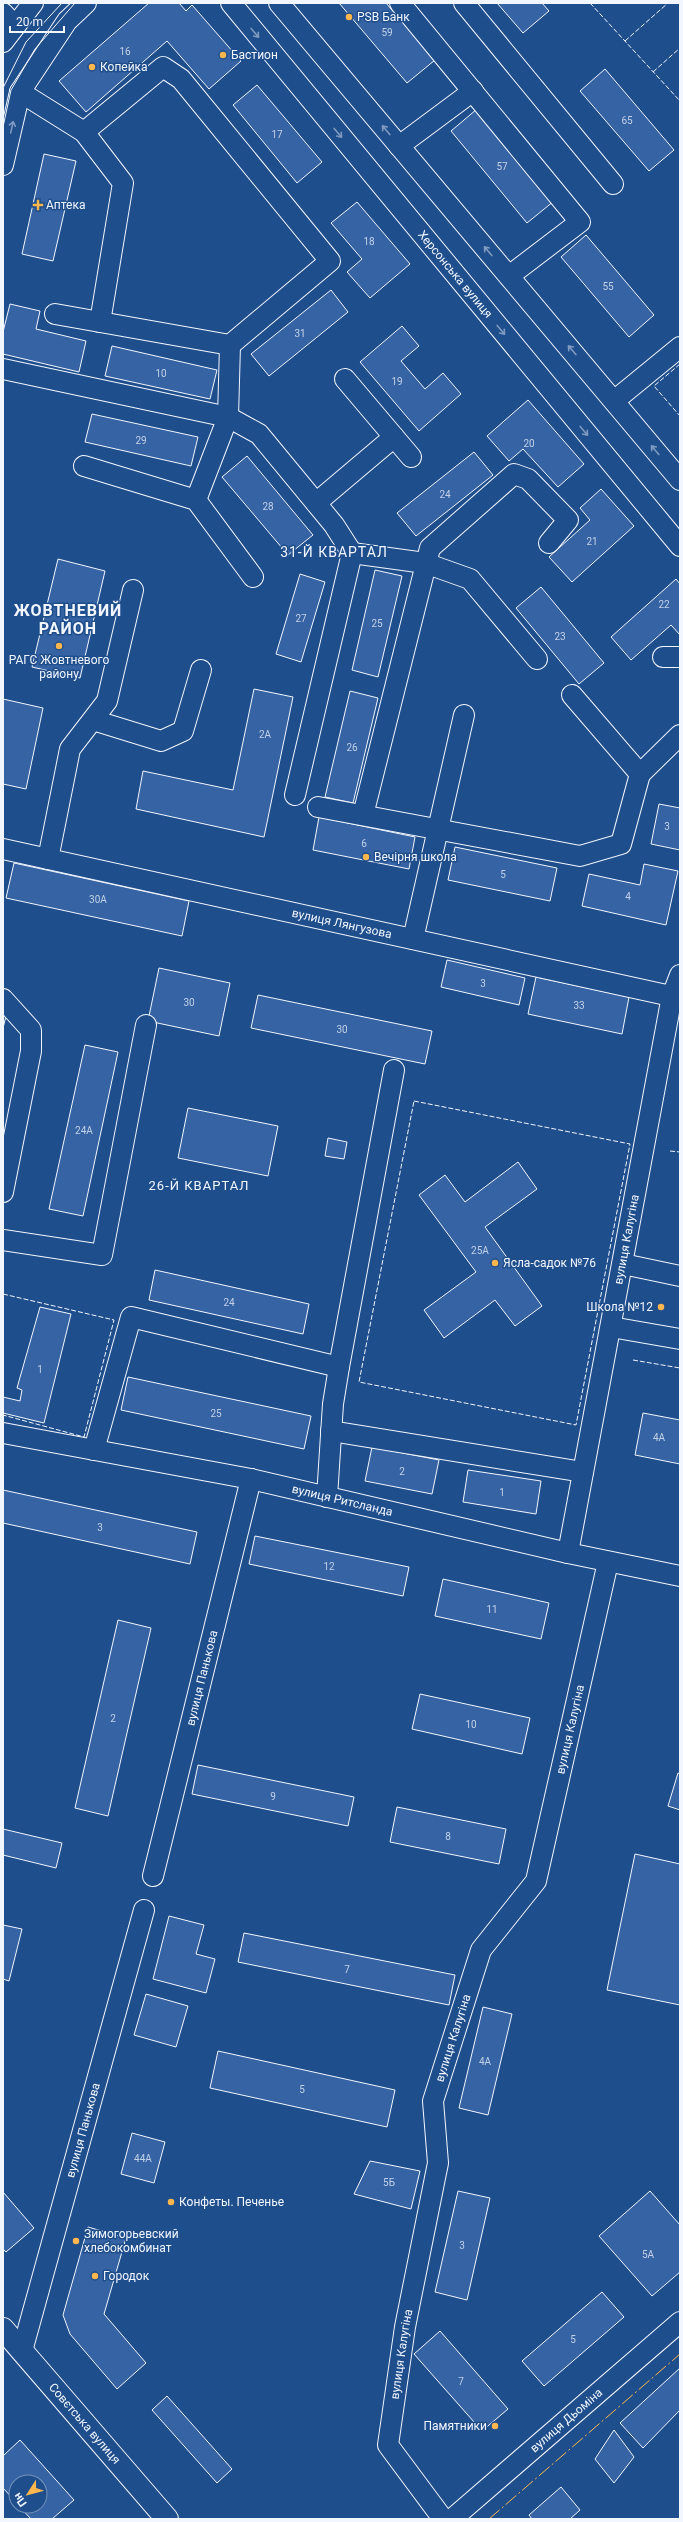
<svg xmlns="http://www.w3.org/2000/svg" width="683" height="2522" font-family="Roboto,sans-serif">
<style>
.building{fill:#3563a3;stroke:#f2f6ff}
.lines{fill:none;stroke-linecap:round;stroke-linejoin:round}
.minor-casing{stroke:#f2f6ff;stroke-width:22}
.major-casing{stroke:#f2f6ff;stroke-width:24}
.minor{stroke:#1f4e8c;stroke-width:20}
.major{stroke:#1f4e8c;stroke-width:22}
.tram{stroke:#f2f6ff;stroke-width:1}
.fence{stroke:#f2f6ff;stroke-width:1;stroke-dasharray:5 2;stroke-linecap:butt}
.power{stroke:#ffb74d;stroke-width:1;stroke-dasharray:14 3 2 3;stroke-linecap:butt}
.oneway{stroke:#7e9ac0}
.poi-dot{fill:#ffb74d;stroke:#1f4e8c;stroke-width:1.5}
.labels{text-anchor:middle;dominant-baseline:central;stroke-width:3;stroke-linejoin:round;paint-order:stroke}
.number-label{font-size:10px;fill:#c3d1e8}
.poi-label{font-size:12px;fill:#f2f6ff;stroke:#1f4e8c;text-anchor:start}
.street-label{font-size:12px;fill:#f2f6ff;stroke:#1f4e8c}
.neighbourhood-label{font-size:13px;letter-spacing:1px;fill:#f2f6ff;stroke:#1f4e8c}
.quarter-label{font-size:14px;letter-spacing:1px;fill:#f2f6ff;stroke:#1f4e8c}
.district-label{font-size:16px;font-weight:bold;letter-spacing:1px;fill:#f2f6ff;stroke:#1f4e8c}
</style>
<rect width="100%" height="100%" fill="#1f4e8c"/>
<!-- building -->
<path class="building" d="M149 3H179L186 11 192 5 241 61 209 89 167 41 86 112 59 81Z
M339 3H386L435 60 407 83Z
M497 3H542L549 11 523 33Z
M605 69 674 150 649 171 580 91Z
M257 85 322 162 297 183 233 105Z
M477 109 554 201 527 223 451 131Z
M44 154 76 161 53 261 22 254Z
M357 202 410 264 370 298 347 272 362 259 331 223Z
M586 235 654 315 629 337 561 257Z
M331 290 348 312 269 376 251 354Z
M10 304 40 311 36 329 86 341 79 372 3 354V332Z
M402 326 419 346 401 361 425 389 443 373 461 394 419 431 360 362Z
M112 346 217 370 210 399 105 376Z
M528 400 584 464 558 487 523 449 509 461 487 436Z
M92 414 198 437 191 466 85 442Z
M474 452 493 475 416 536 397 513Z
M247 456 313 535 288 555 222 477Z
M601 489 634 526 572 582 549 557 590 520 580 508Z
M58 559 105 571 80 678 32 667Z
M375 570 402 576 378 677 352 670Z
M300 574 325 582 301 662 276 654Z
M676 579 680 584V635L671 625 631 660 611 637Z
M541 587 604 663 579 684 516 608Z
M254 689 293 697 264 837 136 809 143 771 233 790Z
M350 691 378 698 353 803 325 797Z
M3 699 43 708 26 789 3 784Z
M659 804 680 808V850L651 844Z
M319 817 415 837 409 869 313 850Z
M455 847 557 868 550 901 448 880Z
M14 863 189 901 182 936 6 898Z
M644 864 678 871 666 925 582 906 589 874 640 885Z
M447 960 525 978 519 1005 441 987Z
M159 968 230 983 219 1036 148 1021Z
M536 977 629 997 622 1034 528 1014Z
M258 995 432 1031 425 1064 251 1028Z
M3 1015 6 1016 3 1028Z
M85 1045 118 1052 83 1216 49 1209Z
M188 1108 278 1126 268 1176 178 1158Z
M328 1138 347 1142 344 1159 325 1156Z
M518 1162 537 1189 485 1227 542 1306 515 1326 495 1300 444 1338 424 1310 476 1272 419 1195 445 1175 465 1202Z
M155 1270 309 1304 303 1334 149 1300Z
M40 1307 71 1314 44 1423 3 1413V1397L20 1401 22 1390 17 1388Z
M128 1377 311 1416 304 1449 121 1410Z
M643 1413 680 1420V1464L635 1455Z
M372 1447 439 1460 432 1494 365 1481Z
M468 1470 541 1481 536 1514 463 1502Z
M3 1490 197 1532 190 1564 3 1523Z
M255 1536 409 1567 403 1596 249 1564Z
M443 1579 549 1603 541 1639 435 1616Z
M118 1620 151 1628 108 1816 75 1808Z
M420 1694 530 1718 522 1754 412 1729Z
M198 1765 354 1797 348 1826 192 1794Z
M678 1773 680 1774V1810L668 1806Z
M397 1807 506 1829 499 1864 390 1842Z
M3 1829 62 1843 56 1868 3 1855Z
M635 1854 680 1864V2005L607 1990Z
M169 1916 204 1925 196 1954 215 1959 206 1993 153 1979Z
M3 1925 22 1929 9 1981 3 1979Z
M244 1933 455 1975 449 2005 238 1962Z
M146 1994 188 2006 176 2047 134 2035Z
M483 2007 512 2014 488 2115 459 2108Z
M218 2051 395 2090 387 2127 210 2088Z
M132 2133 165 2142 154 2183 121 2174Z
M370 2161 420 2171 411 2209 354 2194Z
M458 2191 490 2198 467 2300 435 2292Z
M650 2191 680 2225V2272L652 2296 599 2236Z
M3 2192 34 2228 6 2252 3 2249Z
M88 2227 126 2238 104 2314 146 2363 117 2389 70 2334 63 2315Z
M602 2292 624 2317 544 2386 522 2361Z
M440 2331 508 2409 482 2431 414 2354Z
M680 2368V2410L643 2448 620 2423Z
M167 2396 232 2469 217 2483 152 2410Z
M614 2430 634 2457 614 2483 595 2459Z
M20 2440 74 2500 52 2519H31L19 2506H40V2482H16V2502L3 2488V2456Z
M561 2487 580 2510 570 2519H532L529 2515Z"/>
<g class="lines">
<defs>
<g id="minor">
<path id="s1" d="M231 3 680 546"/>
<path d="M279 3 680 480"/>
<path d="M400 3 580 222 509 276"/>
<path d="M464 3 613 184"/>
<path d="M3 13 15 26"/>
<path d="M3 42 33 3"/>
<path d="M20 92 84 132 123 183 100 322"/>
<path d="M399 146 473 91"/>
<path d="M3 165 20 92 67 21 86 3"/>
<path d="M55 314 230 345 330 261 181 79 163 67 84 132"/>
<path d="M3 369 228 417 259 434 334 525 352 553 295 795"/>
<path d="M345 379 411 457"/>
<path d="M614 401 680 347"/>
<path d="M84 466 196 500 253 577"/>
<path d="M196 500 228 417 230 345"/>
<path d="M316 503 394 437"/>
<path d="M352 553 425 563 470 579 537 659"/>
<path d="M663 657H680"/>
<path d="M93 720 161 741 183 731 201 670"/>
<path d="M640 774 680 735"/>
<path d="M318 807 580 856 621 844 640 774 572 695"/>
<path d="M363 815 430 548 514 474 528 479 568 520 549 543"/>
<path id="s2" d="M3 849 680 998"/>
<path d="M48 859 70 749 107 701 133 590"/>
<path d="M413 939 464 715"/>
<path d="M3 999 31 1030V1051L3 1192"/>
<path d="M3 1240 102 1255 146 1025"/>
<path d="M623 1264 680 1276"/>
<path d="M611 1327 680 1339"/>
<path d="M331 1431 583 1472"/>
<path id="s3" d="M3 1433 251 1479 568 1553 680 1576"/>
<path d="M94 1450 131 1317 339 1367"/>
<path d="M327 1497 333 1404 339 1367 394 1070"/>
<path id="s4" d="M568 1553 672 996 680 975"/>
<path id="s5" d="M153 1876 251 1479"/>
<path id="s6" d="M22 2351 144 1910"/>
<path id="s7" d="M443 2519 388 2445 405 2327 438 2163 433 2101 481 1950 536 1881 608 1562"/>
<path id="s8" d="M452 2519 680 2322"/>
</g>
<g id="major">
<path id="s9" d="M3 2329 167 2519"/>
</g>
</defs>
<!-- minor casing -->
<use href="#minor" class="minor-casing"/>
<!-- major casing -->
<use href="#major" class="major-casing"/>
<!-- minor -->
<use href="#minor" class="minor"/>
<!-- major -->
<use href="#major" class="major"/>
<!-- tram -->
<path class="tram" d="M3 88 26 42 62 3
M3 127 11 90 35 49 75 3"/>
<!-- fence -->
<path class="fence" d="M590 3 680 101
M625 41 668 3
M653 72 680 48
M680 364 654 386 680 416
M414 1101 630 1144 576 1425 359 1382Z
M670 1151 680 1152
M3 1294 114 1320 84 1437 3 1415
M633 1360 680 1368"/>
<!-- power -->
<path class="power" d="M489 2519 680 2354"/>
</g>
<!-- one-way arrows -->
<defs><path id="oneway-shaft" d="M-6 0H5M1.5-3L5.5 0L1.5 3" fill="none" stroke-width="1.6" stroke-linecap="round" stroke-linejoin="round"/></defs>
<g class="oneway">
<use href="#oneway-shaft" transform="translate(255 33) rotate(50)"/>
<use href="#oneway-shaft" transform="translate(12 127) rotate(-77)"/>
<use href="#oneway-shaft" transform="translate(386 130) rotate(-130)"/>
<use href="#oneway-shaft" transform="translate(338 133) rotate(50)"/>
<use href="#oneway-shaft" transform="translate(488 251) rotate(-130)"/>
<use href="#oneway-shaft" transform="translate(501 330) rotate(50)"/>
<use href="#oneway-shaft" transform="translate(572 350) rotate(-130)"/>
<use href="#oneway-shaft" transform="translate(584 431) rotate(50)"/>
<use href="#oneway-shaft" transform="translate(655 450) rotate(-130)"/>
</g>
<!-- markers -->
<g class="poi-dot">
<circle cx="349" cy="17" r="4"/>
<circle cx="223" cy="55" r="4"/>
<circle cx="92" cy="67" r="4"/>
<path d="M36 199h4v4h4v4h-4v4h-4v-4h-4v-4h4z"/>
<circle cx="59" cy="646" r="4"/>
<circle cx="366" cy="857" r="4"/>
<circle cx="495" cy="1263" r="4"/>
<circle cx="661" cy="1307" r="4"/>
<circle cx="171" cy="2202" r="4"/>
<circle cx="76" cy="2241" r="4"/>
<circle cx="95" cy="2276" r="4"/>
<circle cx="495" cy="2426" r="4"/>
</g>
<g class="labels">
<!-- number labels -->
<g class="number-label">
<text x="387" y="32">59</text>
<text x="125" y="51">16</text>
<text x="627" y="120">65</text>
<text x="277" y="134">17</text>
<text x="502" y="166">57</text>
<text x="369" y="241">18</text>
<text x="608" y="286">55</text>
<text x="300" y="333">31</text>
<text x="161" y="373">10</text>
<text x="397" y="381">19</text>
<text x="141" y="440">29</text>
<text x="529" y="443">20</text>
<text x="445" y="494">24</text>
<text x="268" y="506">28</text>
<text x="592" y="541">21</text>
<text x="664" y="604">22</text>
<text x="301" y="618">27</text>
<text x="377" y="623">25</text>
<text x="560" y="636">23</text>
<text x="265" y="734">2А</text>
<text x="352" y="747">26</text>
<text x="667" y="826">3</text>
<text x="364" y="843">6</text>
<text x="503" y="874">5</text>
<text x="628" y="896">4</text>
<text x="98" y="899">30А</text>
<text x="483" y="983">3</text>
<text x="189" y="1002">30</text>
<text x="579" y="1005">33</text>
<text x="342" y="1029">30</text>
<text x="84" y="1130">24А</text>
<text x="480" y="1250">25А</text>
<text x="229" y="1302">24</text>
<text x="40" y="1369">1</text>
<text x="216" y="1413">25</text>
<text x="659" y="1437">4А</text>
<text x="402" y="1471">2</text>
<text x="502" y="1492">1</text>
<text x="100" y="1527">3</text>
<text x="329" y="1566">12</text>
<text x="492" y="1609">11</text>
<text x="113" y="1718">2</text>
<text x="471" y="1724">10</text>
<text x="273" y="1796">9</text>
<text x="448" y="1836">8</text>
<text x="347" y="1969">7</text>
<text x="485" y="2061">4А</text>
<text x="302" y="2089">5</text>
<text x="143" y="2158">44А</text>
<text x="389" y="2182">5Б</text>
<text x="462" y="2245">3</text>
<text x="648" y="2254">5А</text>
<text x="573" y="2339">5</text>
<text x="461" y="2381">7</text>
</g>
<!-- poi labels -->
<g class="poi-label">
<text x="357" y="17">PSB Банк</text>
<text x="231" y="55">Бастион</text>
<text x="100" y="67">Копейка</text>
<text x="46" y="205">Аптека</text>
<text x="59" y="660" text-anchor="middle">РАГС Жовтневого<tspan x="59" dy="14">району</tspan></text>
<text x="374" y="857">Вечірня школа</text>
<text x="503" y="1263">Ясла-садок №76</text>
<text x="653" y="1307" text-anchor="end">Школа №12</text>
<text x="179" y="2202">Конфеты. Печенье</text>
<text x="84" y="2234">Зимогорьевский<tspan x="84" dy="14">хлебокомбинат</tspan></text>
<text x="103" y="2276">Городок</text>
<text x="487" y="2426" text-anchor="end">Памятники</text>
</g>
<!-- street labels -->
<g class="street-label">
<text stroke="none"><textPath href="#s1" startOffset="352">Херсонська вулиця</textPath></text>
<text stroke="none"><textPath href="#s2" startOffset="347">вулиця Лянгузова</textPath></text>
<text stroke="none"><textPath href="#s4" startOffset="319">вулиця Калугіна</textPath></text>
<text stroke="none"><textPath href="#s3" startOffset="346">вулиця Ритсланда</textPath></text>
<text stroke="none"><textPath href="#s5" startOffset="204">вулиця Панькова</textPath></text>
<text stroke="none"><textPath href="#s7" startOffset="843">вулиця Калугіна</textPath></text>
<text stroke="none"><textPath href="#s7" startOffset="507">вулиця Калугіна</textPath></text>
<text stroke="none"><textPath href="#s6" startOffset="229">вулиця Панькова</textPath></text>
<text stroke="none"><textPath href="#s7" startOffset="184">вулиця Калугіна</textPath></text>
<text stroke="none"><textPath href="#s8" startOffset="151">вулиця Дьоміна</textPath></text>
<text stroke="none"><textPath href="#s9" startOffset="125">Совєтська вулиця</textPath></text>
</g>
<!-- neighbourhood labels -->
<g class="neighbourhood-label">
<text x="199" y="1185">26-Й КВАРТАЛ</text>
</g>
<!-- quarter labels -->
<g class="quarter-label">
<text x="334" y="552">31-Й КВАРТАЛ</text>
</g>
<!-- district labels -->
<g class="district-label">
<text x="68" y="610">ЖОВТНЕВИЙ<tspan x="68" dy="18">РАЙОН</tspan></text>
</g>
</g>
<!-- border -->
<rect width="683" height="2522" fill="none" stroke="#f2f6ff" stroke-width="8"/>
<!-- north arrow -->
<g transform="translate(28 2494) rotate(234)"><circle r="19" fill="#1f4e8c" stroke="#7391ba"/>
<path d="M0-3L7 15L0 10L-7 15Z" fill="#ffb74d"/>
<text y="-6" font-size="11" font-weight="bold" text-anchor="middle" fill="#f2f6ff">Пн</text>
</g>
<!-- scale -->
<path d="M10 26v6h54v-6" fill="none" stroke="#f2f6ff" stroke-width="2"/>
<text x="16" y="26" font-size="12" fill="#f2f6ff" stroke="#1f4e8c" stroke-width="3" paint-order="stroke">20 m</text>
</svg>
